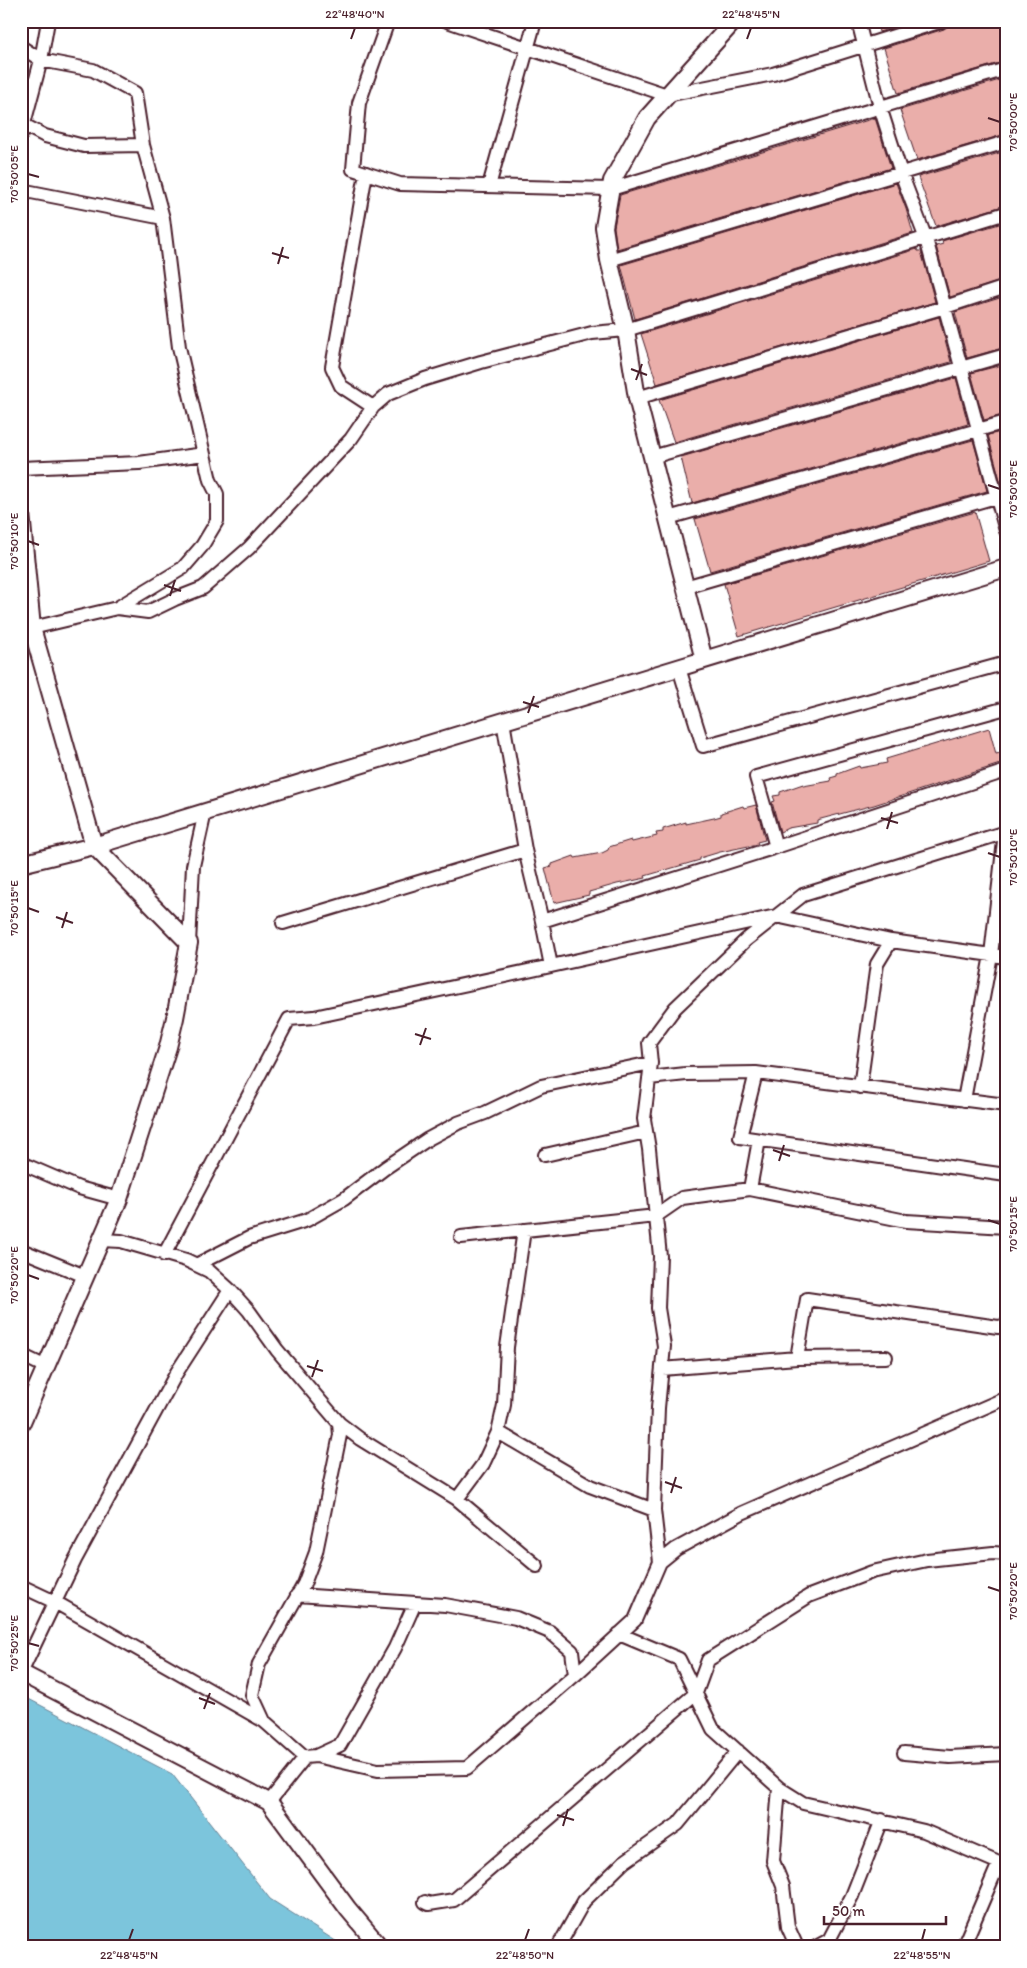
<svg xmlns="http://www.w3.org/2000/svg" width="1027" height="1968" font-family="Itim,sans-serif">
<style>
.water{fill:#7cc5dc;stroke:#688395}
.building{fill:#eaaeaa;stroke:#4a1f2b}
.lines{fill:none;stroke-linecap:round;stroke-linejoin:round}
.minor-casing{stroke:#4a1f2b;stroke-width:16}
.tertiary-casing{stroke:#4a1f2b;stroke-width:20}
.minor{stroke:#fff;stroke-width:12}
.tertiary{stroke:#fff;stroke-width:16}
.ticks{fill:none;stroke:#4a1f2b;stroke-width:2}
.neatline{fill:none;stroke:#4a1f2b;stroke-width:2}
.ticks-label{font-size:12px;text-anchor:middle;fill:#4a1f2b}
</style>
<rect width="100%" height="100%" fill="#fff"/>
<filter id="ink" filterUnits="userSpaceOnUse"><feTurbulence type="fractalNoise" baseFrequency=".02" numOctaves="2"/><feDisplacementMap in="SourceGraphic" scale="10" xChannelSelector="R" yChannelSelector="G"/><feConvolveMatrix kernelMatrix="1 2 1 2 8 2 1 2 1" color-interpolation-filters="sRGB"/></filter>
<g filter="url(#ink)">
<!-- water -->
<path class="water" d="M21 1695 172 1774 270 1899 345 1947H21Z"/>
<!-- building -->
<path class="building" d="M876 21H914L879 32Z
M950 21H1006V61L898 93 884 48 944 29 948 26Z
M1006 78V134L917 160 900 110Z
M875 118 891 168 617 249 614 227 620 195Z
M1006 151V205L936 226 918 177Z
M896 183 906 209 913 233 635 319 621 265Z
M1006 222V279L950 297 936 246 943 244 942 241Z
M917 249 918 251H921L935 302 657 384 641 334Z
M1006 296V347L967 358 955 312Z
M939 317 951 362 674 442 659 400Z
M1006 364V414L984 420 971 373Z
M956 378 968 424 692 503 681 457Z
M1006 431V486L1002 487 988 435Z
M973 440 987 491 710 571 695 519Z
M975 512 989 561 739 636 724 584Z
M989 728 996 754 1000 753 1003 763 874 805 817 820V823L788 828 780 832 772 802 775 801 773 796 780 795V792L803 784V786L831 781 830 778 837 776V774L859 766 860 768 887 763 886 759Z
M756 805 765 840 757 842 758 844 720 852 700 858V860L645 876 646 878 617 884 589 892V895L554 903 545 868 552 866V864L574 856 575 858 602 853 608 850 609 847 631 840 632 842 657 836 656 833 663 832V829L686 822V824L714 818 721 816V813L743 806 744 808Z"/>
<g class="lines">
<defs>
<path id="minor" d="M388 21 359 103 353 169 400 184 611 189 1006 69
M447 21 667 95 773 74 942 21
M858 21 880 107 901 173 926 239 1006 531
M21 47 41 60 48 21
M24 125 45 136 84 146 143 145
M21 135 41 60 93 70 135 93 143 145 163 218 179 347 210 480 217 494V521L202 546 183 568 117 608
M366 173 332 367 341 386 373 407
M489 186 535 21
M21 190 163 218
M609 260 1006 142
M637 398 945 307 1006 287
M652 457 1006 355
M21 468 139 463 204 454
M668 518 1006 422
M685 587 1006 494
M32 628 117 608 148 612 175 599 203 588 249 548 351 439 373 407 388 394 425 379 481 362 592 333 626 330 1006 213
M679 668 703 746 1006 663
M1006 708 756 777 776 847 1006 771
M503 721 525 850 542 921 551 966 776 916 891 941 1006 957
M542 921 776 847
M283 923 525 850
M189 943 193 866 205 812
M756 1073 1006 1105
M649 1078 686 1074 756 1073 740 1137 1006 1175
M860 1087 877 964 891 941
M964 1100 991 955 1005 832
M545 1155 646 1132
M21 1163 79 1188 119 1199
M750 1189 759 1140
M461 1237 656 1216 682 1198 750 1189 906 1221 1006 1227
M101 1240 121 1241 186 1260 209 1271 230 1290 249 1311 277 1350 339 1423 360 1439 457 1499 483 1464 498 1432 504 1405 507 1347 524 1230
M21 1250 85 1276
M164 1255 289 1019 314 1017 551 966
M196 1265 249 1238 307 1220 344 1199 385 1168 428 1139 458 1123 485 1113 541 1086 651 1063
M21 1355 46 1367
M797 1358 807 1299 998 1327 1006 1326
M662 1369 797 1358 886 1357
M498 1432 590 1486 654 1510
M457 1499 537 1566
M660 1562 676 1549 742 1513 1006 1398
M21 1586 55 1602 264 1721 305 1757
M297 1595 445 1605 516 1618 550 1632 572 1651 575 1675
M619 1634 679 1659 713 1729 779 1788 803 1803 924 1831 1006 1866
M21 1673 75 1560 177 1372 230 1290
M264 1721 252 1695 259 1664 304 1584 316 1552 340 1435 339 1423
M904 1753 950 1757 1006 1754
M316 1756 340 1745 395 1648 415 1603
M779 1788 773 1861 783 1886 788 1927 797 1947
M269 1802 305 1757 316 1756 378 1770 467 1768 575 1675 635 1620 660 1562 654 1510 658 1408 664 1346 658 1308 660 1256 649 1149 644 1119 651 1063 649 1043 675 1008 746 940 803 895 1006 832
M425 1902 429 1904 454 1900 696 1693 708 1660 809 1596 872 1572 927 1560 993 1553 1006 1554
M558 1947 584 1901 624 1862 678 1824 738 1751
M816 1947 829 1940 852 1896 882 1820
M963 1947 999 1863"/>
<path id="tertiary" d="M21 513 32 628 94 846 189 943 175 1018 168 1047 119 1199 21 1424
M704 660 637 398 626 330 609 260 604 227 612 181 647 118 734 21
M21 864 94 846 1006 568
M21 1673 269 1802 348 1909 380 1947"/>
</defs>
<!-- minor casing -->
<use href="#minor" class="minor-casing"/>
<!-- tertiary casing -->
<use href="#tertiary" class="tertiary-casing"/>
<!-- minor -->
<use href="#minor" class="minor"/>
<!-- tertiary -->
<use href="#tertiary" class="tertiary"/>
</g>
</g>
<!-- ticks -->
<path class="ticks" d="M351 39 355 28M747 39 751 28M988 118 1000 122M28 174 39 177M272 253 289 258M278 264 283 247M631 369 647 375M636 380 642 364M988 485 1000 489M28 541 39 545M164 585 181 591M170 596 175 580M523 702 539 707M528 713 534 696M881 818 898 823M887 829 892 812M988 853 1000 857M28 908 39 912M56 917 73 923M62 928 67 912M415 1034 431 1039M420 1045 426 1028M773 1150 790 1156M779 1161 784 1145M988 1220 1000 1224M28 1275 39 1279M307 1366 323 1371M312 1377 318 1360M665 1482 682 1488M671 1493 676 1477M988 1587 1000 1591M28 1643 39 1646M199 1698 215 1704M204 1709 210 1693M557 1815 574 1820M563 1826 568 1809M129 1940 133 1929M525 1940 529 1929M922 1940 925 1929"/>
<!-- margin -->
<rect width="1027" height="1968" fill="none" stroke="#fff" stroke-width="55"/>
<!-- scale -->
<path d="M824 1916v8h122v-8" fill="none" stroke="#4a1f2b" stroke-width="2.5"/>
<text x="832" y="1916" font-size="15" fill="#4a1f2b" stroke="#ffffff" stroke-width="4" paint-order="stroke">50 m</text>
<rect x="28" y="28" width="972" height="1912" class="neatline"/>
<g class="ticks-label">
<text x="355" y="18">22°48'40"N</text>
<text x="751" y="18">22°48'45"N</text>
<text transform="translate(1013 122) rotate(-90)" y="4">70°50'00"E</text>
<text transform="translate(14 174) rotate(-90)" y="4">70°50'05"E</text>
<text transform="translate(1013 489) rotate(-90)" y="4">70°50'05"E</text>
<text transform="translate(14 541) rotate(-90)" y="4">70°50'10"E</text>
<text transform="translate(1013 857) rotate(-90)" y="4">70°50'10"E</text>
<text transform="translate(14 908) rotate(-90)" y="4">70°50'15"E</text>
<text transform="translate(1013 1224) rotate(-90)" y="4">70°50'15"E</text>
<text transform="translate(14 1275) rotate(-90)" y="4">70°50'20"E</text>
<text transform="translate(1013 1591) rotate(-90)" y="4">70°50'20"E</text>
<text transform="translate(14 1643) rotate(-90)" y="4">70°50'25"E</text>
<text x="129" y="1959">22°48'45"N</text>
<text x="525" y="1959">22°48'50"N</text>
<text x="922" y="1959">22°48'55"N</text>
</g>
</svg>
